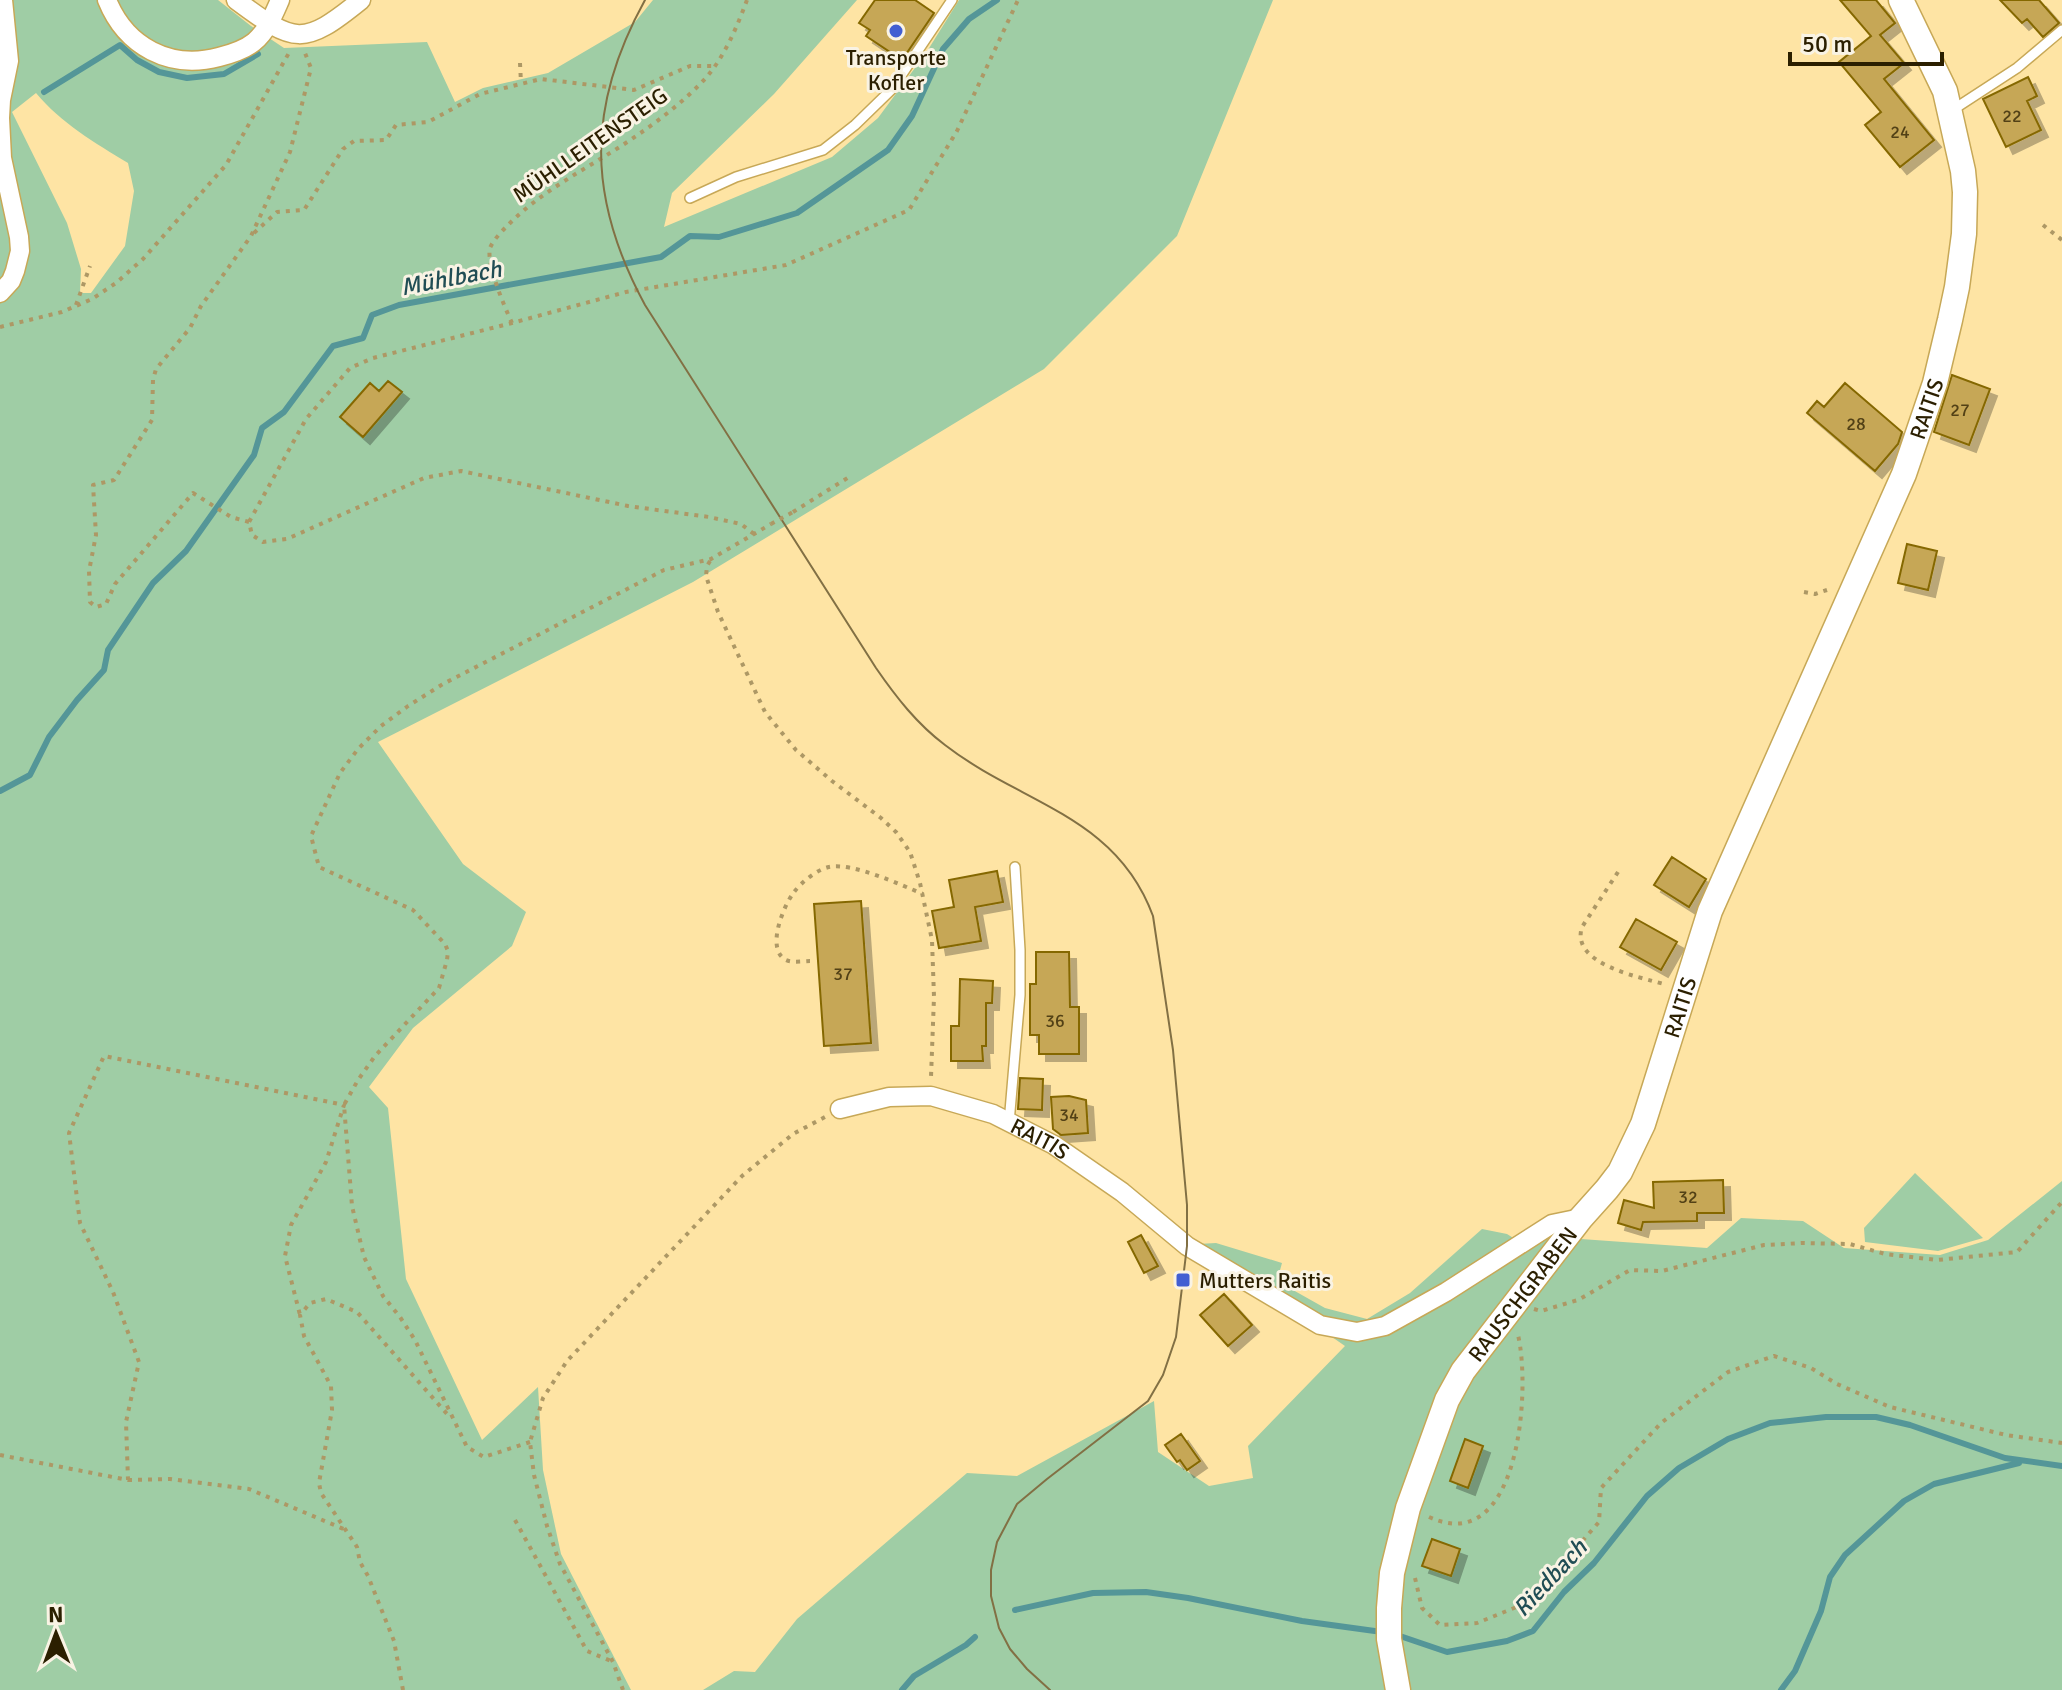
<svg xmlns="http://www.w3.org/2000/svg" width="2062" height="1690" font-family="Signika,sans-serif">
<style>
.green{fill:#9fcda5;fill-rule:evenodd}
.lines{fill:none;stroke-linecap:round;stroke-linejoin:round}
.stream{stroke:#549698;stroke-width:6}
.building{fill:#c6a756;stroke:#856804;stroke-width:2;filter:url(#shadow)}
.lane-casing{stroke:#c7a857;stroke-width:12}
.street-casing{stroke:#c7a857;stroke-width:21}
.secondary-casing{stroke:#c7a857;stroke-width:27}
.path{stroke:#ad9865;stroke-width:4;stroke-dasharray:4 6;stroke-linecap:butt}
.lane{stroke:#fff;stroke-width:9}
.street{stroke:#fff;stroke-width:18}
.secondary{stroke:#fff;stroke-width:24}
.tram{stroke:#827044;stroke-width:2}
.path-bridge{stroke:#ad9865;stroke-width:4;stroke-dasharray:4 6;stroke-linecap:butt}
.poi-dot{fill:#425fd2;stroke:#f9f3e4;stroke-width:3}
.labels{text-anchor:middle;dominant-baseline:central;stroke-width:6;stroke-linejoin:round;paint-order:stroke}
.number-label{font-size:18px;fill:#524116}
.poi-label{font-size:22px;fill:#2b1f00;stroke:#f9f3e4}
.street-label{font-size:22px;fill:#2b1f00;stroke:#f9f3e4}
.water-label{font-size:24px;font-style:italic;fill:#204d54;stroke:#f9f3e4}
</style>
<defs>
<filter id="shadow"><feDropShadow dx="7" dy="7" stdDeviation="0" flood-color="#0004"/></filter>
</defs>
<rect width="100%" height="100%" fill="#fee4a4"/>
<!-- green -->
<path class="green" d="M0 0H218L251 26 284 48 427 42 455 102 483 88 548 73 635 22 653 0H857L774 94 672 193 664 227 832 157 878 118 926 53 959 0H1273L1177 236 1044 369 693 582 378 742 463 864 526 912 512 946 413 1028 369 1087 388 1108 406 1279 482 1440 538 1387 543 1470 561 1554 631 1690H0ZM36 93C61 123 95 143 128 163L134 191 125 246 91 293H80L81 269 67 223 12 112Z
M1915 1173 1983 1238 1938 1251 1865 1242 1864 1228Z
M2062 1181V1690H703L734 1671 755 1672 797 1619 967 1473 1017 1476 1154 1401 1158 1452 1209 1486 1253 1478 1248 1446 1345 1346 1198 1244 1216 1243 1282 1263 1277 1281 1325 1308 1367 1319 1410 1293 1482 1229 1507 1234 1529 1248 1554 1235 1581 1239 1707 1248 1741 1218 1803 1221 1844 1248 1940 1255 1988 1240Z"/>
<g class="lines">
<!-- stream -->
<path class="stream" d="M44 92 120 45 137 60 159 72 187 78 224 74 258 54
M0 791 30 775 49 737 77 700 104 670 108 650 153 583 186 551 254 455 262 428 284 412 333 346 363 338 372 315 399 305 661 257 690 236 719 237 797 213 888 150 912 116 943 49 969 19 997 0
M1015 1610 1093 1593 1146 1592 1188 1598 1302 1621 1382 1632
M1397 1635 1447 1652 1507 1641 1533 1631 1564 1592 1594 1563 1647 1496 1679 1468 1728 1439 1770 1423 1826 1417H1876L1910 1425 2005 1458 2062 1466
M902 1690 914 1676 966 1645 975 1637
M1781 1690 1795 1671 1821 1611 1830 1577 1845 1555 1904 1501 1934 1484 2019 1463"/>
</g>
<!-- building -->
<path class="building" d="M875 0H915L934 13 902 60 866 36 870 30 859 23Z
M1840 0H1876L1895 23 1880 35 1904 63 1884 79 1934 140 1900 167 1865 125 1881 112 1839 62 1871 36Z
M2000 0H2039L2059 23 2043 37 2027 19 2022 23Z
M2028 77 2037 96 2027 101 2041 130 2006 147 1983 99Z
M1952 375 1990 389 1969 445 1934 432Z
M388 381 402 392 363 437 340 417 370 383 379 391Z
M1845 383 1902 432 1898 444 1875 471 1807 413 1817 401 1824 407Z
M1907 544 1937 551 1928 590 1898 583Z
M1672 857 1706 879 1689 907 1654 885Z
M997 871 1003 902 975 907 981 941 939 948 932 911 954 907 949 880Z
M861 901 871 1043 824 1046 814 904Z
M1636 919 1677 942 1661 970 1620 947Z
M1036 952H1069L1070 1007H1079V1054H1039V1035H1030V984H1036Z
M960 979 993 981 992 1003H986V1046H982L983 1061H951V1026H959Z
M1020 1078 1043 1079 1042 1110 1018 1109Z
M1069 1096 1086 1100 1088 1133 1061 1135 1053 1129 1051 1097Z
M1723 1180 1724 1213H1697V1221L1643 1222 1641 1230 1618 1223 1624 1200 1654 1208 1653 1182Z
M1141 1235 1158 1266 1144 1273 1128 1242Z
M1224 1294 1252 1325 1228 1346 1200 1315Z
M1181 1434 1200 1461 1187 1470 1180 1460 1177 1462 1165 1445Z
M1465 1439 1483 1446 1468 1488 1450 1481Z
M1432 1539 1460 1549 1451 1576 1422 1566Z"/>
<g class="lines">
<defs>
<path id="lane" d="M1951 111 2017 68 2062 30
M690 198 736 177 823 150 855 125 892 89 952 0
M1009 1123 1020 995V950L1015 867"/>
<g id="street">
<path d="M107 0C126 47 170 70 219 57 231 54 244 50 254 42 267 31 273 16 280 0"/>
<path d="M236 0C295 44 303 47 361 0"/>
<path d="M0 293 11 281 15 271 20 251 19 237 2 158 0 118 1 100 9 61 3 0"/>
<path id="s1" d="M840 1109 889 1097 931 1096 993 1114 1054 1145 1122 1192 1187 1246 1320 1325 1357 1332 1385 1326 1446 1292 1552 1224 1581 1218"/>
</g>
<g id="secondary">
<path id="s2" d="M1398 1690 1389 1639V1608L1392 1573 1408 1508 1447 1400 1463 1371 1581 1218 1607 1189 1620 1172 1643 1124 1710 911 1904 474 1935 383 1950 320 1957 287 1964 234 1965 192 1963 171 1945 91 1901 0"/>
</g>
</defs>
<!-- lane casing -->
<use href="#lane" class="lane-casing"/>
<!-- street casing -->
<use href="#street" class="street-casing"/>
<!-- secondary casing -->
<use href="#secondary" class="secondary-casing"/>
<!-- path -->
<path class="path" d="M520 63 521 83
M2043 225 2062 240
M254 233 277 212 304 210 343 149 354 141 386 140 396 125 428 122 480 94 541 79 634 90 690 66H716
M76 305 90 266
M512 323C505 308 486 264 490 248 493 240 503 230 509 224 547 186 595 165 639 134 661 119 685 100 704 80 724 58 737 27 747 0
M0 327 62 312 92 299 116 283 143 259 226 165 290 51
M793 512 849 477
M249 522 231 517 193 493 115 584 106 604 96 607 90 602 89 571 96 535 93 485 114 480 152 420 153 380 156 369 190 328 201 306 251 236 290 152 311 68 305 53
M754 534 741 524 709 517 628 506 461 471 424 478 287 539 263 542 252 535 249 522 306 419 350 368 373 358 512 323 626 292 786 265 909 210 957 131 1018 0
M710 561 707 566 706 576 718 612 765 712 796 750 832 781 881 818 896 832 910 852 920 883 932 940 934 997 931 1077
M1804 592 1815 594 1827 590
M1618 872 1582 927C1570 964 1639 977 1664 984
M810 961C803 961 793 963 786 960 765 949 784 905 794 892 802 882 816 870 829 867 852 862 901 885 923 894
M1534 1309 1541 1311 1578 1300 1630 1270 1662 1271 1764 1245 1803 1243 1850 1244 1885 1254 1937 1260 2017 1252 2062 1202
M530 1442 484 1457 467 1447 415 1340 400 1317 383 1296 364 1257 352 1206 344 1105 358 1080 375 1056 439 988 447 960 448 951 445 944 413 910 319 867 311 836 340 773 358 749 381 726 408 706 443 684 664 570 711 559 771 524
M0 1455 128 1480 126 1422 139 1362 113 1292 80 1223 69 1133 104 1056 344 1105 326 1162 291 1225 285 1256 300 1315
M128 1480 170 1479 249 1489 346 1530
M1429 1517C1520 1559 1531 1389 1518 1335
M515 1520 587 1651 611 1661
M1415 1578 1422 1608 1440 1625 1477 1623 1529 1602 1599 1522 1601 1488 1661 1423 1728 1372 1774 1356 1811 1368 1837 1384 1890 1407 2006 1435 2062 1443
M403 1690 394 1641 368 1576 360 1562 357 1547 321 1493 319 1483 332 1410 331 1386 304 1336 300 1315 310 1303 326 1299 357 1312 448 1415
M623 1690 613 1662 560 1564 547 1526 534 1475 530 1442 543 1398 567 1361 742 1176 793 1134 825 1117"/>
<!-- lane -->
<use href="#lane" class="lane"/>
<!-- street -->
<use href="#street" class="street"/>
<!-- secondary -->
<use href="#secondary" class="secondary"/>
<!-- tram -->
<path class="tram" d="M645 0C586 107 587 198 645 305L876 668C896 697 917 724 945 745 1021 804 1116 815 1153 916L1173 1050 1187 1205V1246L1176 1337 1163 1375 1148 1401 1047 1479 1017 1504 997 1542 991 1570V1596L999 1628 1010 1649 1027 1669 1050 1690"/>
<!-- path-bridge -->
<path class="path-bridge" d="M771 524 793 512"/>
</g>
<!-- markers -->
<g class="poi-dot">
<circle cx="896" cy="31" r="8"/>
<rect x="1175" y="1272" width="16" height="16" rx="4"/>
</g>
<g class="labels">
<!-- number labels -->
<g class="number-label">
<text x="2012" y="116">22</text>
<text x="1900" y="132">24</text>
<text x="1960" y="410">27</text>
<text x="1856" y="424">28</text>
<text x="843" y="974">37</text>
<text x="1055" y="1021">36</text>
<text x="1069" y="1115">34</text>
<text x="1688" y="1197">32</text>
</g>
<!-- poi labels -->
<g class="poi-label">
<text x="896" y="57">Transporte<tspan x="896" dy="25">Kofler</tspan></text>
<text x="1199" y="1280" text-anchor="start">Mutters Raitis</text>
</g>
<!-- street labels -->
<g class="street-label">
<text transform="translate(590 145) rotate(-35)">MÜHLLEITENSTEIG</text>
<text stroke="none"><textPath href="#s2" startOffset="1410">RAITIS</textPath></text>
<text stroke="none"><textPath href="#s2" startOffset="762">RAITIS</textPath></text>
<text stroke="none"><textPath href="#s1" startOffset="210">RAITIS</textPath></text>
<text stroke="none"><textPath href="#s2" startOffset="430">RAUSCHGRABEN</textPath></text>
</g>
<!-- water labels -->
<g class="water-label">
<text transform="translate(451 278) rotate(-11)">Mühlbach</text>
<text transform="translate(1550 1578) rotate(-47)">Riedbach</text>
</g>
</g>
<!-- north arrow -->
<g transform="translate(56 1634) rotate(359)" stroke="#f9f3e4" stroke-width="6" paint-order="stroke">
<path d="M0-6L14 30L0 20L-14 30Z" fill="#2b1f00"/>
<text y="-12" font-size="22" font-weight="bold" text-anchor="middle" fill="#2b1f00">N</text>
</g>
<!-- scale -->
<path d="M1790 52v12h152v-12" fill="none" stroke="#2b1f00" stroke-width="4"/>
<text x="1802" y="52" font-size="24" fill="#2b1f00" stroke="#f9f3e4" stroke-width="6" paint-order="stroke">50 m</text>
</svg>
